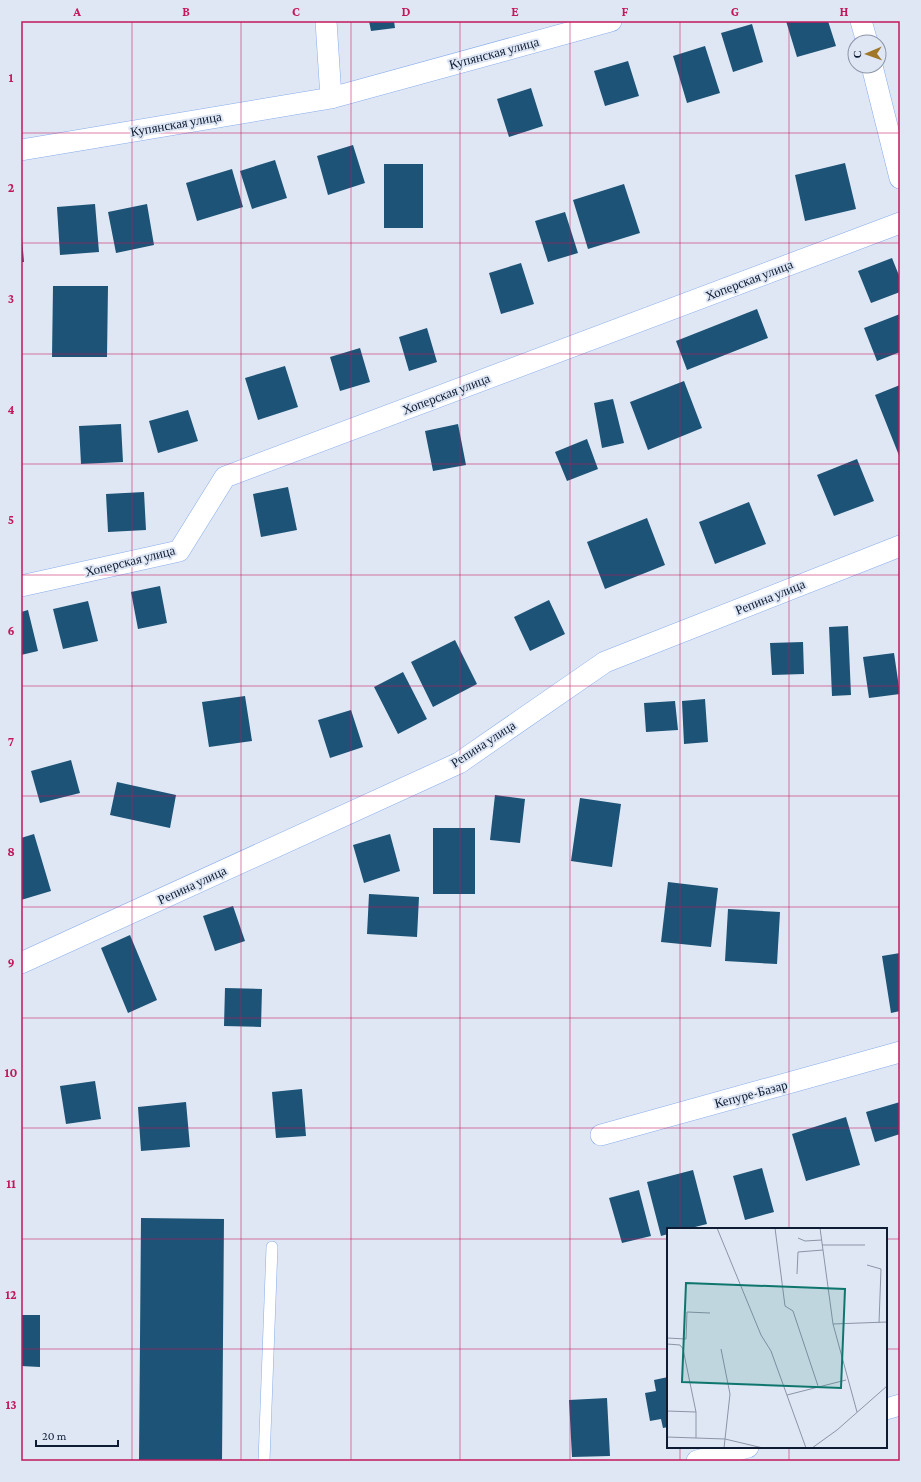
<svg xmlns="http://www.w3.org/2000/svg" width="921" height="1482" font-family="'Crimson Pro',serif">
<style>
.building{fill:#1c5376}
.lines{fill:none;stroke-linecap:round;stroke-linejoin:round}
.lane-casing{stroke:#87aced;stroke-width:12}
.street-casing{stroke:#87aced;stroke-width:22}
.lane{stroke:#fff;stroke-width:11}
.street{stroke:#fff;stroke-width:21}
.grid{fill:none;stroke:#c2185b;stroke-width:1;stroke-opacity:0.55}
.labels{text-anchor:middle;dominant-baseline:central;stroke-width:4;stroke-linejoin:round;paint-order:stroke}
.street-label{font-size:13px;fill:#0d1b33;stroke:#dfe7f4}
.inset-road{fill:none;stroke:#8b95a7;stroke-width:1}
.view{fill:#0f766e;fill-opacity:0.15;stroke:#0f766e;stroke-width:2}
.inset-edge{fill:none;stroke:#0d1b33;stroke-width:2}
.neatline{fill:none;stroke:#c2185b;stroke-width:1.5}
.grid-label{font-size:13px;text-anchor:middle;font-weight:bold;fill:#c2185b}
</style>
<rect width="100%" height="100%" fill="#dfe7f4"/>
<!-- building -->
<path class="building" d="M369 21H394L395 28 371 31Z
M786 21H828L836 46 797 57Z
M752 24 763 62 733 72 721 33Z
M705 46 720 93 687 103 673 56Z
M628 61 639 96 605 106 594 71Z
M531 88 543 126 509 137 497 99Z
M353 145 365 183 328 195 317 156Z
M275 160 287 198 252 209 240 171Z
M845 163 856 209 805 221 795 175Z
M384 164H423V228H384Z
M232 169 243 207 197 221 186 183Z
M624 184 640 233 588 249 573 200Z
M95 204 99 252 60 255 57 207Z
M147 204 154 245 116 253 108 212Z
M565 212 578 253 548 262 535 221Z
M21 238H22L24 262H21Z
M892 258 900 278V292L871 303 858 271Z
M521 263 534 304 501 314 489 273Z
M53 286H108L107 357H52Z
M757 309 768 338 687 370 676 341Z
M900 314V352L877 361 864 328Z
M427 328 437 362 409 371 399 337Z
M360 348 370 382 340 391 330 357Z
M285 366 298 407 258 420 245 378Z
M684 381 702 428 648 450 630 402Z
M900 385V458L875 395Z
M613 399 624 443 602 448 594 403Z
M188 410 198 441 158 453 149 421Z
M121 424 123 462 81 464 79 426Z
M458 424 466 465 433 471 425 431Z
M587 439 598 469 567 481 555 452Z
M857 459 874 501 834 516 817 475Z
M288 487 297 530 261 537 253 494Z
M144 492 146 530 108 532 106 494Z
M749 502 766 544 715 564 699 522Z
M647 518 665 565 605 589 587 542Z
M160 586 167 623 138 629 131 592Z
M549 600 565 634 530 651 514 617Z
M88 601 98 641 63 649 53 609Z
M28 610 38 651 21 655V612Z
M848 626 851 695 832 696 829 627Z
M455 640 477 684 433 707 411 662Z
M803 642 804 674 772 675 770 643Z
M894 653 900 694 869 698 863 657Z
M403 672 427 719 398 734 374 687Z
M245 696 252 741 209 747 202 702Z
M705 699 708 742 684 744 682 701Z
M675 701 678 730 646 732 644 703Z
M351 710 363 747 330 758 318 720Z
M71 760 80 793 40 803 31 771Z
M117 782 176 795 170 828 110 815Z
M495 795 525 799 520 843 490 840Z
M580 798 621 804 612 867 571 861Z
M433 828H475V894H433Z
M34 834 51 891 21 900V838Z
M390 834 400 871 364 883 353 845Z
M668 882 718 888 711 947 661 942Z
M369 894 419 897 417 937 367 934Z
M233 906 245 941 215 951 203 916Z
M728 909 780 912 777 964 725 961Z
M130 935 157 1000 128 1013 101 948Z
M900 953V1011L891 1013 882 956Z
M225 988 262 989 261 1027 224 1026Z
M95 1081 101 1119 66 1124 60 1086Z
M302 1089 306 1136 276 1138 272 1092Z
M186 1102 190 1147 141 1151 138 1107Z
M900 1102V1134L875 1142 866 1112Z
M846 1117 860 1165 806 1181 792 1134Z
M762 1168 774 1212 745 1220 733 1176Z
M693 1170 707 1224 687 1229H668V1234L661 1236 647 1182Z
M639 1190 651 1236 622 1243 609 1198Z
M141 1218 224 1219 222 1461H139Z
M21 1315H40V1367L21 1366Z
M668 1377V1427L663 1428 661 1419 650 1421 645 1393 656 1391 654 1380Z
M607 1398 610 1456 572 1457 569 1400Z"/>
<g class="lines">
<defs>
<path id="lane" d="M264 1461 272 1247"/>
<path id="street" d="M326 21 331 98
M861 21 867 42
M872 66 900 178
M21 150 331 98 611 21
M21 586 179 551 225 477 900 223
M21 963 459 763 605 662 900 546
M601 1135 900 1052
M886 1409 900 1405
M697 1461 748 1447"/>
</defs>
<!-- lane casing -->
<use href="#lane" class="lane-casing"/>
<!-- street casing -->
<use href="#street" class="street-casing"/>
<!-- lane -->
<use href="#lane" class="lane"/>
<!-- street -->
<use href="#street" class="street"/>
</g>
<!-- grid -->
<path class="grid" d="M132 21V1461M241 21V1461M351 21V1461M460 21V1461M570 21V1461M680 21V1229M789 21V1229M21 133H900M21 243H900M21 354H900M21 464H900M21 575H900M21 686H900M21 796H900M21 907H900M21 1018H900M21 1128H900M21 1239H668M886 1239H900M21 1349H668M886 1349H900M680 1447V1461M789 1447V1461"/>
<g class="labels">
<!-- street labels -->
<g class="street-label">
<text transform="translate(494 53) rotate(-15)">Купянская улица</text>
<text transform="translate(176 124) rotate(-10)">Купянская улица</text>
<text transform="translate(749 280) rotate(-21)">Хоперская улица</text>
<text transform="translate(446 394) rotate(-21)">Хоперская улица</text>
<text transform="translate(130 561) rotate(-14)">Хоперская улица</text>
<text transform="translate(770 597) rotate(-22)">Репина улица</text>
<text transform="translate(483 744) rotate(-33)">Репина улица</text>
<text transform="translate(192 885) rotate(-25)">Репина улица</text>
<text transform="translate(751 1094) rotate(-15)">Кепуре-Базар</text>
</g>
</g>
<!-- overview -->
<g transform="translate(667 1228)">
<rect width="220" height="220" fill="#dfe7f4"/>
<path class="inset-road" d="M50 0 94 107 104 123 139 220M108 0 118 78 126 83 151 158M153 0 166 96 190 184M131 10 138 13 155 12M155 17H198M200 37 214 41 212 95M130 46 131 24 156 22M166 96 220 94M0 110 19 111 20 84 43 85M0 116 13 117 16 121 29 184V210M54 121 63 166 57 220M120 167 179 152M0 183 29 184M0 209 58 211 96 220M145 220 170 202 220 158"/>
<path class="view" d="M19 55 178 61 174 160 15 154Z"/>
<rect width="220" height="220" class="inset-edge"/>
</g>
<!-- border -->
<rect width="921" height="1482" fill="none" stroke="#dfe7f4" stroke-width="44"/>
<!-- north arrow -->
<g transform="translate(867 54) rotate(268)"><circle r="19" fill="#dfe7f4" stroke="#8b95a7"/>
<path d="M0-3L7 15L0 10L-7 15Z" fill="#a17827"/>
<text y="-6" font-size="11" font-weight="bold" text-anchor="middle" fill="#0d1b33">С</text>
</g>
<!-- scale -->
<path d="M36 1440v6h82v-6" fill="none" stroke="#0d1b33" stroke-width="2"/>
<text x="42" y="1440" font-size="12" fill="#0d1b33" stroke="#dfe7f4" stroke-width="3" paint-order="stroke">20 m</text>
<rect x="22" y="22" width="877" height="1438" class="neatline"/>
<g class="grid-label">
<text x="77" y="16">A</text>
<text x="186" y="16">B</text>
<text x="296" y="16">C</text>
<text x="406" y="16">D</text>
<text x="515" y="16">E</text>
<text x="625" y="16">F</text>
<text x="735" y="16">G</text>
<text x="844" y="16">H</text>
<text x="11" y="82">1</text>
<text x="11" y="192">2</text>
<text x="11" y="303">3</text>
<text x="11" y="414">4</text>
<text x="11" y="524">5</text>
<text x="11" y="635">6</text>
<text x="11" y="746">7</text>
<text x="11" y="856">8</text>
<text x="11" y="967">9</text>
<text x="11" y="1077">10</text>
<text x="11" y="1188">11</text>
<text x="11" y="1299">12</text>
<text x="11" y="1409">13</text>
</g>
</svg>
